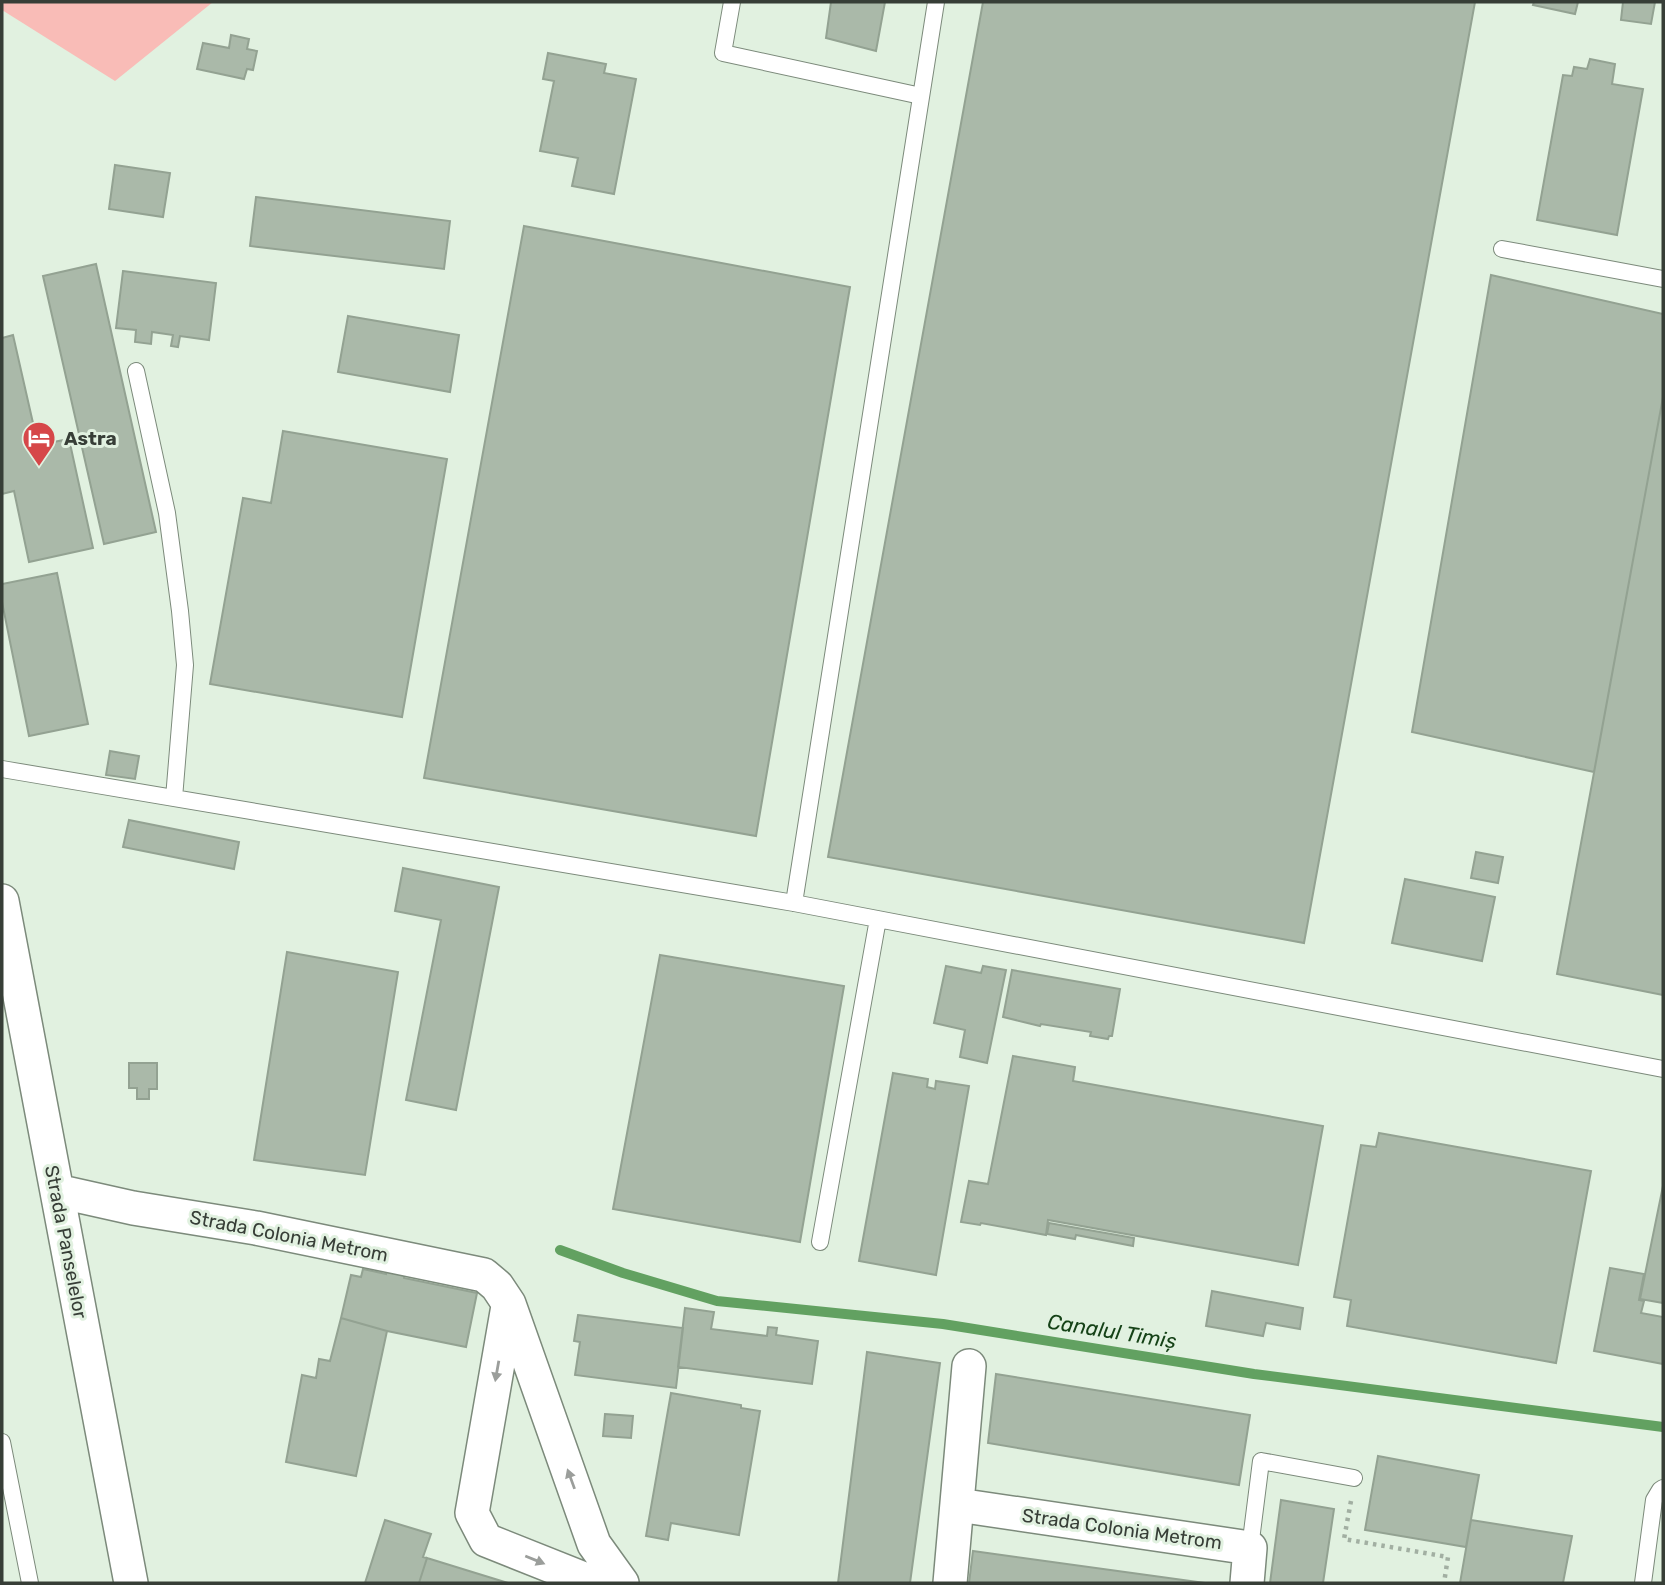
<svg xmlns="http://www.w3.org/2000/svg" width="1665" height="1585" font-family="Rubik,sans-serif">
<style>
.green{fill:#f9bcb7}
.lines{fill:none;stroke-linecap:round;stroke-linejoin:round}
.stream{stroke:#62a161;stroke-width:10}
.building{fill:#aab9a9;stroke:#93a292;stroke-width:2}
.lane-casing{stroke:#7c8a7b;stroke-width:18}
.street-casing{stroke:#7c8a7b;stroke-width:36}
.path{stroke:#a2afa2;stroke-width:4.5;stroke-dasharray:3.5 5;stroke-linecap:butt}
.lane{stroke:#fff;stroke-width:16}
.street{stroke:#fff;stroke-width:33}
.oneway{fill:#9b9e9b}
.labels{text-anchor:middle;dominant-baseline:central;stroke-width:6;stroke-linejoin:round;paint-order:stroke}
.poi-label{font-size:19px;font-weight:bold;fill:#373e37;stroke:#e1f1e0;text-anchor:start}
.street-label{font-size:19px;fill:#373e37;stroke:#e1f1e0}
.water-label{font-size:21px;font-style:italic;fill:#154217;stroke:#e1f1e0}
</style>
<rect width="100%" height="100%" fill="#e1f1e0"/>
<!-- green -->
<path class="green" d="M2 2H213L115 81 2 10Z"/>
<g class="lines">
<!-- stream -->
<path class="stream" d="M560 1250 623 1273 717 1301 943 1324 1254 1374 1663 1427"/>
</g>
<!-- building -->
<path class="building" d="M831 2H885L876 51 826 38Z
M983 2H1475L1304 943 828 857Z
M1534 2H1578L1575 14 1533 5Z
M1623 2H1655L1651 24 1621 20Z
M231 35 249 39 247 49 257 51 253 70 247 69 244 79 197 69 203 43 229 48Z
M548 53 606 64 604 73 636 79 614 194 572 186 578 158 540 151 554 81 543 79Z
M1590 59 1615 64 1612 84 1643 89 1617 235 1537 220 1563 75 1572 76 1574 67 1587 69Z
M115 165 170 173 163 217 109 209Z
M256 197 450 221 444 269 250 246Z
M524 226 850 287 756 836 424 778Z
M96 264 156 532 104 544 43 276Z
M123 271 216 283 209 340 180 336 178 347 171 346 173 335 152 332 151 344 135 342 136 330 116 328Z
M1491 275 1663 314V397L1594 772 1412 732Z
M348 316 459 335 450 392 338 372Z
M13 335 38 445 69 439 93 548 29 562 14 491 2 494V338Z
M1663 397V995L1557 974Z
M283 431 447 459 402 717 210 684 243 498 271 503Z
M57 573 88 724 29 736 2 602V584Z
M110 751 139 756 135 779 106 775Z
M129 820 239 842 234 869 123 847Z
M1476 852 1503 857 1498 883 1471 878Z
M403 868 499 887 456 1110 406 1100 441 920 395 911Z
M1405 879 1495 897 1482 961 1392 943Z
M287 952 398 972 365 1175 254 1160Z
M660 955 844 986 800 1242 613 1209Z
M946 966 981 973 983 966 1006 970 987 1063 960 1057 965 1030 934 1023Z
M1012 970 1120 989 1112 1036H1109L1108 1039 1090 1036 1091 1032 1041 1024 1040 1026 1003 1017Z
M1013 1056 1075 1067 1073 1081 1323 1126 1298 1265 1048 1220 1046 1235 981 1223 980 1225 961 1222 969 1181 988 1184Z
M129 1063H157V1089H149V1099H137V1088H129Z
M893 1073 928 1079 927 1087 935 1089 936 1081 969 1086 936 1275 859 1261Z
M1379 1133 1591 1171 1556 1363 1347 1326 1351 1300 1334 1297 1361 1145 1376 1147Z
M1663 1186V1303L1640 1299Z
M1049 1223 1134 1238 1133 1246 1076 1235 1075 1239 1047 1234Z
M1610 1268 1644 1274 1639 1300 1644 1301 1641 1313 1663 1317V1364L1594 1351Z
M363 1269 386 1274V1269L404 1272V1278L477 1293 466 1347 387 1331 341 1318 351 1275 361 1277Z
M1212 1291 1303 1308 1300 1329 1266 1323 1263 1336 1206 1326Z
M685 1308 714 1312 711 1329 767 1336 768 1327 777 1328 776 1335 818 1341 812 1384 678 1367Z
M578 1315 683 1328 676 1388 575 1375 580 1342 574 1341Z
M341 1318 387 1331 356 1476 286 1462 302 1375 316 1378 319 1359 330 1361Z
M867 1352 940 1363 910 1583H838Z
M996 1374 1250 1415 1239 1485 988 1443Z
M671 1393 741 1405V1408L760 1411 739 1535 671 1523 668 1540 646 1536Z
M605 1414 633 1416 631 1438 603 1436Z
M1378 1456 1479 1475 1466 1547 1365 1530Z
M1281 1500 1334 1509 1323 1583H1270Z
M385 1520 431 1534 423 1557 427 1558 419 1583H365Z
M1471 1520 1572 1536 1563 1583H1460Z
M973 1551 1205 1583H969Z
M427 1558 508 1583H419Z"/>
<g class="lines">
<defs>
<path id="lane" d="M732 2 723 53 921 96
M1502 249 1663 279
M136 371 167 513 180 611 185 665 174 798
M2 769 794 903 1663 1069
M794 903 936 2
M820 1242 878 919
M2 1442 30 1583
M1250 1548 1261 1461 1354 1478
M1643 1583 1654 1500 1660 1490 1663 1488"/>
<path id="street" d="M2 901 131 1583
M57 1191 133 1208 256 1228 484 1275 497 1286 509 1304 594 1544 622 1583
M508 1306 472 1513 486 1540 594 1583
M958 1505 1250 1548 1247 1583
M950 1583 969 1366"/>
</defs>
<!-- lane casing -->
<use href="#lane" class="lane-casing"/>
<!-- street casing -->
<use href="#street" class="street-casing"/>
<!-- path -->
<path class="path" d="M1351 1501 1344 1539 1448 1557 1444 1583"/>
<!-- lane -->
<use href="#lane" class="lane"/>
<!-- street -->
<use href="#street" class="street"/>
</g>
<!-- one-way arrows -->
<defs><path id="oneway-solid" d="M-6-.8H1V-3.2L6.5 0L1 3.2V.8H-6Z" transform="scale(1.75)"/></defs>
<g class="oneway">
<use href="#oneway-solid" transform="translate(497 1371) rotate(100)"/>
<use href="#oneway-solid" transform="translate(571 1479) rotate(-110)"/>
<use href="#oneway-solid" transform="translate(535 1560) rotate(22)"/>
</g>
<!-- icons -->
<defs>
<symbol id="hotel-pin" viewBox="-11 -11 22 30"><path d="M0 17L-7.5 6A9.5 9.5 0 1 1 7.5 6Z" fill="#d64749" stroke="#e1f1e0"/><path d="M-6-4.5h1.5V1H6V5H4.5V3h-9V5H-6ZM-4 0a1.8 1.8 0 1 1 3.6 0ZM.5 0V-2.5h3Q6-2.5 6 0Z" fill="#fff"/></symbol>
</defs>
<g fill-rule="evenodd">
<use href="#hotel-pin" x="20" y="419" width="38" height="52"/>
</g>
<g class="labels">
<!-- poi labels -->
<g class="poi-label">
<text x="64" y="438">Astra</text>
</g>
<!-- street labels -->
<g class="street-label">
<text transform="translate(289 1236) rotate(11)">Strada Colonia Metrom</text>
<text transform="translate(66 1242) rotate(79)">Strada Panselelor</text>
<text transform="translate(1122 1529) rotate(8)">Strada Colonia Metrom</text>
</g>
<!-- water labels -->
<g class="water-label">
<text transform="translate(1112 1331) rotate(9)">Canalul Timiș</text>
</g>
</g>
<!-- border -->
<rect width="1665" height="1585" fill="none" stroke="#373e37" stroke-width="7"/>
</svg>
